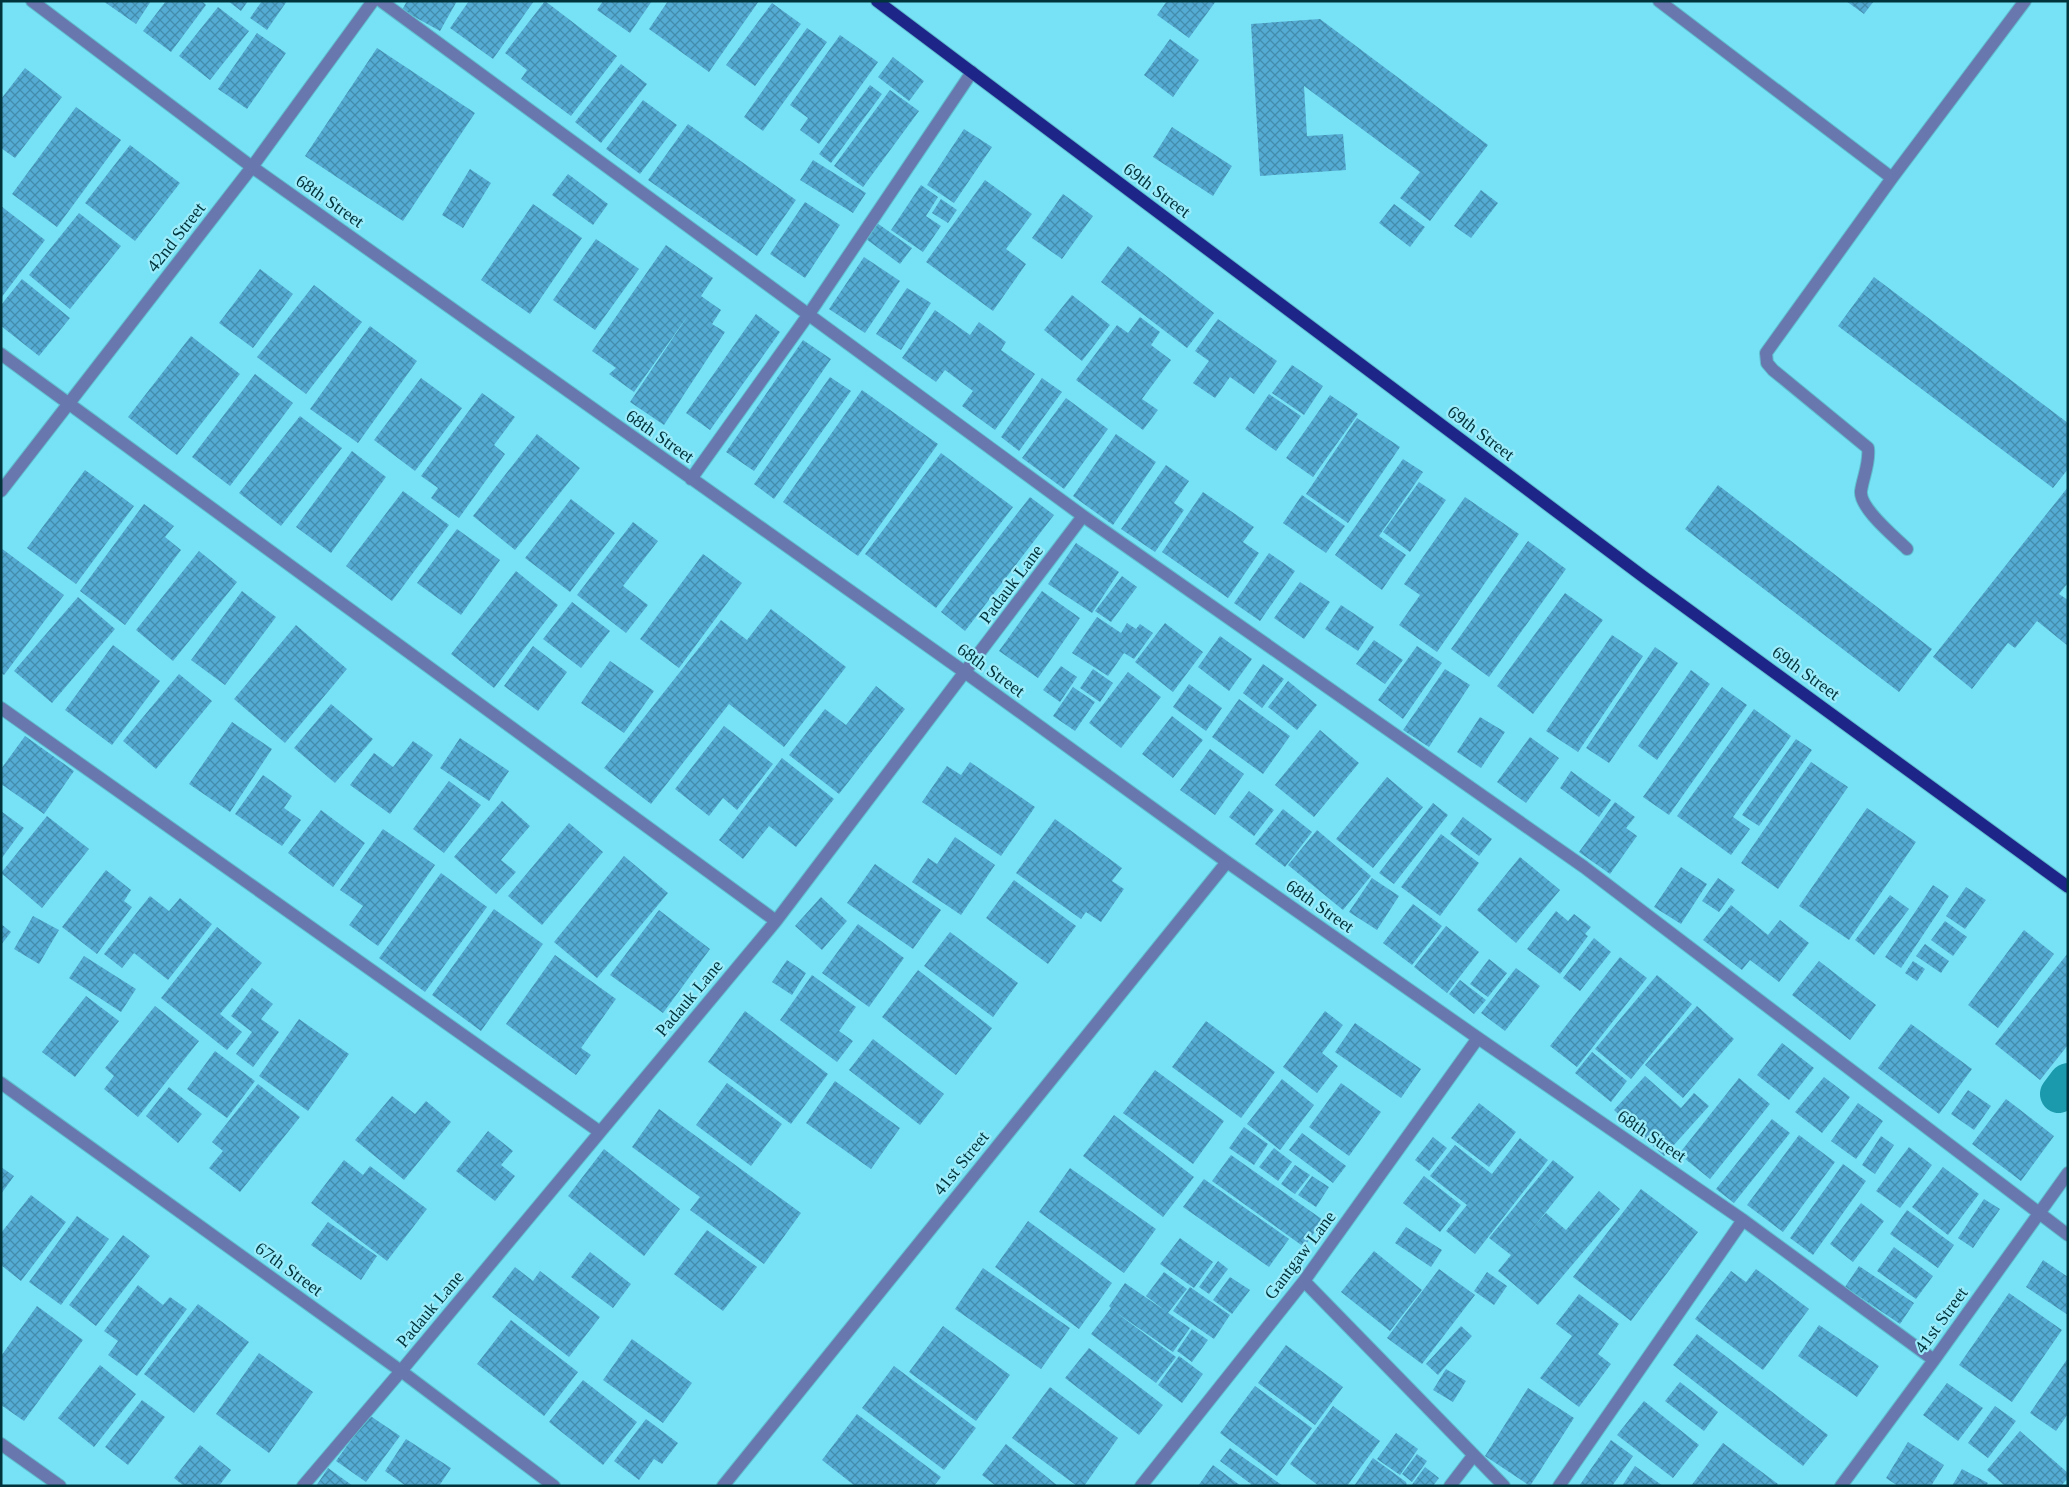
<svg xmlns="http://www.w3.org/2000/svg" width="2069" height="1487" font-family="'Times New Roman',serif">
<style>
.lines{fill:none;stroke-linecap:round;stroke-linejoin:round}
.canal{stroke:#1a9aac;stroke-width:38}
.building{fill:url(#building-cross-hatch)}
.minor-casing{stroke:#5fbfd0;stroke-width:14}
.major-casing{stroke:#5fbfd0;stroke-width:14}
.minor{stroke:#6878ae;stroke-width:12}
.major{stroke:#1d2589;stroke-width:12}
.labels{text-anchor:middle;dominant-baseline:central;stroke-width:4.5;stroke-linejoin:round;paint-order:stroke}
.street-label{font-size:18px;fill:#00333b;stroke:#9becfb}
</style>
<defs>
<pattern id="building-cross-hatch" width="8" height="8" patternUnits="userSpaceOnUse" patternTransform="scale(1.25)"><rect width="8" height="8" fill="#54abd3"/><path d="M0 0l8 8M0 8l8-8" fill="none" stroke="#438cac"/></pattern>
</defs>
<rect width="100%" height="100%" fill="#77e2f5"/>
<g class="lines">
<!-- canal -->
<path class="canal" d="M2059 1094 2068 1082"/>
</g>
<!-- building -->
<path class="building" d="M103 1H151L136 24Z
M166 1H202L206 5 171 52 143 31Z
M228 1H248L241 11Z
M262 1H287L267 30 250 18Z
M407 1H457L440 31 402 10Z
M469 1H534L493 59 450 28Z
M545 1 617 56 571 116 521 79 527 70 505 53Z
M603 1H652L630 33 597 10Z
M668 1H759L709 72 649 29Z
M1167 1H1216L1189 38 1157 15Z
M1846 1H1874L1864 14Z
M772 3 801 24 755 86 726 65Z
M218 7 249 31 210 80 179 56Z
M1320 19 1488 145 1430 221 1400 198 1420 172 1304 86 1307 136 1343 134 1346 170 1260 176 1251 24Z
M807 28 827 42 763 131 744 117Z
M257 33 286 53 247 109 218 89Z
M840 35 878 62 819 144 800 130 808 118 790 105Z
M1170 39 1199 60 1173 97 1144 75Z
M377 48 475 113 403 221 305 156Z
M893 57 924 81 909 101 878 77Z
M621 64 647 84 601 143 575 122Z
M25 68 62 97 15 158 1 148V99Z
M870 85 882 94 831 163 819 154Z
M890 90 919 111 863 187 834 166Z
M643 100 677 125 640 174 606 149Z
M76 107 121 140 57 227 12 194Z
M688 124 796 200 757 256 648 180Z
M1172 127 1232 166 1213 196 1153 157Z
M964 129 992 147 954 203 927 185Z
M130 145 180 183 135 241 85 203Z
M813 160 866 193 853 213 800 180Z
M470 169 491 183 463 228 442 215Z
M568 174 608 204 593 225 552 195Z
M985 180 1032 214 1006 249 1026 264 993 311 926 262Z
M921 185 938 197 926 216 941 226 923 252 891 230Z
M1481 190 1498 203 1471 238 1454 226Z
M1063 194 1093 216 1062 259 1032 238Z
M941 199 957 210 948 223 932 213Z
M805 202 840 225 805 278 770 254Z
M533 204 582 238 530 314 481 280Z
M1394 204 1425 227 1410 247 1379 223Z
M1 206 45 240 1 298Z
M79 213 121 246 70 309 29 275Z
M877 223 912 248 900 264 866 239Z
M596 239 639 269 595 330 553 300Z
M666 245 713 278 701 296 721 310 712 324 725 332 664 425 630 402 689 314 634 392 609 374 616 368 592 351Z
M1128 246 1214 313 1187 348 1101 282Z
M864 257 900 281 865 333 829 309Z
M260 269 293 294 253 348 219 323Z
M1874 277 2068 423V469L2053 488 1838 326Z
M22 279 70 318 39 356 1 326V305Z
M314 285 362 322 306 394 257 357Z
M907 288 931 303 901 350 876 334Z
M1072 295 1110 325 1082 361 1044 330Z
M935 310 970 335 979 322 1006 342 1001 350 1035 374 995 430 962 406 973 391 945 370 936 382 902 358Z
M756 314 780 332 710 430 686 413Z
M1140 317 1160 332 1151 345 1171 360 1142 399 1158 410 1143 430 1076 380 1117 325 1128 333Z
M1218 319 1277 361 1254 394 1230 377 1215 398 1193 383 1209 361 1195 351Z
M370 326 417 361 358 443 310 409Z
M191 336 240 374 177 455 128 417Z
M803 340 831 359 754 471 726 452Z
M1292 365 1323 386 1304 415 1272 393Z
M255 374 293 403 230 486 192 457Z
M830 377 851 391 774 499 754 484Z
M421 378 462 408 415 471 374 440Z
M1042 378 1062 392 1019 451 1001 437Z
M862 390 938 444 858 556 783 502Z
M482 393 515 417 494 445 505 454 459 518 431 498 438 488 421 476Z
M1269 394 1301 416 1276 451 1245 429Z
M1330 395 1358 414 1313 477 1286 458Z
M1066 398 1108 429 1064 489 1022 458Z
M300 416 342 448 281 526 239 493Z
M1357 418 1400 447 1348 523 1306 494Z
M537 434 580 468 515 550 473 516Z
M1116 434 1156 462 1113 525 1073 496Z
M352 451 386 477 331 553 296 527Z
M941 453 1013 507 936 608 865 554Z
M1403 459 1423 472 1379 536 1406 555 1382 590 1335 555Z
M1166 465 1189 481 1174 503 1184 510 1155 552 1121 529Z
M85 470 134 506 76 584 27 548Z
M1419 482 1446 500 1410 552 1383 532Z
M1718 485 1932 649 1899 692 1685 529Z
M2068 487V583L2059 594 2068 600V646L2037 621 2015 648 2008 643 1972 689 1933 657Z
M403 491 449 525 392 601 346 566Z
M1203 492 1254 527 1243 542 1259 553 1228 598 1162 552Z
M1302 495 1345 526 1326 553 1283 523Z
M1030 497 1054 515 965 631 941 612Z
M1465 497 1519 534 1437 652 1399 625 1420 595 1404 584Z
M571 499 615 533 570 592 525 558Z
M144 504 174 526 165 537 181 550 125 625 80 591Z
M633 522 658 541 623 586 648 605 626 633 577 595Z
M457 529 500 560 461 615 417 583Z
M1528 541 1566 569 1489 677 1451 649Z
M1076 543 1119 572 1092 613 1048 584Z
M1 548 64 595 4 675 1 673Z
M199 551 237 582 173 661 136 630Z
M1269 553 1295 571 1260 621 1234 603Z
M703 554 742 583 679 668 640 639Z
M516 571 558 605 494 688 451 654Z
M1122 576 1137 587 1111 622 1095 611Z
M1300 582 1330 602 1304 639 1274 618Z
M242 591 276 617 225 685 191 660Z
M1042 591 1080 618 1038 678 999 651Z
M1565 593 1603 620 1533 714 1497 686Z
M78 597 115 629 52 703 14 671Z
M572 602 610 631 581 668 543 639Z
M1341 605 1374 627 1358 651 1325 629Z
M771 609 846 667 784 747 729 704 651 804 604 768 721 620 747 640Z
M1097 617 1121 633 1127 623 1136 629 1140 624 1153 633 1134 659 1124 653 1108 676 1072 653Z
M1165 623 1203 652 1173 692 1135 662Z
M296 625 347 669 285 743 234 699Z
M1612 635 1643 656 1578 752 1546 731Z
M1220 636 1252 659 1229 691 1198 667Z
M1374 640 1403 660 1385 684 1356 664Z
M113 645 160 681 112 745 65 710Z
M533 646 567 672 538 711 504 686Z
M1417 646 1442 663 1403 719 1378 700Z
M1655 647 1678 663 1609 763 1586 748Z
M610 661 654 691 624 733 581 703Z
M1263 664 1284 679 1262 708 1243 693Z
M1061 666 1077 677 1060 702 1043 690Z
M1093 669 1113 683 1100 702 1080 688Z
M1445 669 1470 685 1429 747 1403 730Z
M1691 670 1710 684 1657 760 1638 746Z
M1128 672 1161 697 1121 748 1089 723Z
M179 674 212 701 156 769 123 741Z
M1288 681 1317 705 1297 730 1268 707Z
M1189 684 1222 708 1206 731 1173 707Z
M876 686 905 709 839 794 789 755 825 709 846 725Z
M1073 687 1095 702 1075 731 1053 716Z
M1722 687 1747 705 1669 815 1643 797Z
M1239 699 1290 736 1263 774 1212 737Z
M331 704 373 739 335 783 294 748Z
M1754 709 1791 736 1733 817 1750 829 1731 855 1677 816Z
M1172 716 1203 740 1173 778 1142 754Z
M1480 717 1505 732 1481 768 1457 752Z
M232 722 272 749 230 812 189 784Z
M724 726 773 764 737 810 723 798 709 816 675 789Z
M1320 730 1359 763 1314 817 1275 785Z
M25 736 74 771 44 814 1 784V769Z
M1530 737 1559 758 1526 803 1497 782Z
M460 738 509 771 489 801 440 768Z
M1796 739 1812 750 1759 826 1742 815Z
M413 741 433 755 390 814 350 785 374 753 393 767Z
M1210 749 1244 774 1215 815 1180 790Z
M782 758 834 799 796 847 769 826 743 859 719 840Z
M970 762 1035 807 1001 856 922 802 947 766 961 775Z
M1811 762 1848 787 1778 889 1741 863Z
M1571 771 1611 800 1599 817 1560 788Z
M263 775 292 796 284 808 301 820 282 846 235 814Z
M1387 777 1423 807 1373 868 1336 839Z
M449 781 481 805 444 853 413 829Z
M1249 791 1274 810 1254 836 1229 817Z
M502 801 530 826 501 860 516 872 496 894 454 857Z
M1615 802 1635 817 1626 828 1637 836 1610 874 1579 852Z
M1433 803 1448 815 1394 884 1379 873Z
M1867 808 1916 842 1849 940 1799 906Z
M1283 809 1312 832 1285 867 1255 844Z
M321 810 365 843 333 887 288 853Z
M1 811 24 828 1 859Z
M47 816 89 849 42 908 1 873Z
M1463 817 1492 839 1479 856 1450 834Z
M1055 819 1122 868 1112 881 1124 889 1101 922 1086 912 1081 919 1016 873Z
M569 823 603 852 542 925 508 896Z
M383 829 435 865 378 946 349 925 363 906 340 890Z
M1317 830 1371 876 1343 910 1288 865Z
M1441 834 1479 863 1440 916 1401 887Z
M955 837 995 865 961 915 912 882 928 858 937 864Z
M624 856 668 893 597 978 554 942Z
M1520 857 1560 890 1516 943 1477 910Z
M875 864 941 910 913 949 847 903Z
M1681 867 1707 884 1681 924 1654 907Z
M106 870 131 890 124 901 132 907 97 954 62 927Z
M441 873 487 907 425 992 379 958Z
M1372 878 1399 896 1377 930 1349 912Z
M1718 878 1735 890 1719 912 1702 901Z
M1014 880 1076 926 1048 964 986 918Z
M1933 885 1949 896 1901 968 1885 957Z
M1966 887 1986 900 1965 929 1946 916Z
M1890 895 1909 909 1874 955 1855 940Z
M150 896 169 911 180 898 212 924 168 980 134 953 122 968 104 954Z
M821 897 847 921 822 950 795 926Z
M1413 904 1442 926 1412 965 1383 943Z
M1731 905 1768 935 1780 920 1809 943 1779 982 1750 960 1742 970 1703 940Z
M494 909 543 944 481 1031 432 995Z
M659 910 710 949 663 1013 610 975Z
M1556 911 1568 921 1574 914 1591 927 1585 934 1588 936 1560 974 1527 949Z
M33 916 59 930 39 964 14 949Z
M1945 921 1967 937 1953 956 1931 940Z
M1 924 11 932 1 945Z
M858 924 904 958 869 1007 822 973Z
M1446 926 1479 952 1447 993 1414 967Z
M217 927 262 963 220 1014 242 1032 227 1050 161 998Z
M2024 930 2054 954 1998 1028 1968 1005Z
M950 932 1018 983 993 1017 924 966Z
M1594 938 1611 952 1580 991 1563 978Z
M1925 944 1949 961 1941 973 1916 956Z
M2068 953V1045L2040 1080 1995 1044Z
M555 955 616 999 581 1048 591 1055 576 1075 506 1024Z
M84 956 136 989 121 1012 69 978Z
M1620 957 1647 978 1577 1067 1550 1046Z
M1489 959 1507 973 1488 997 1470 984Z
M787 960 806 973 792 995 772 982Z
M1819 961 1876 1005 1850 1040 1792 995Z
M1913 961 1925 969 1917 981 1905 973Z
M1516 968 1540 986 1505 1031 1481 1013Z
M918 970 992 1028 956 1075 882 1017Z
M812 975 856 1007 839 1031 853 1041 837 1062 780 1020Z
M1657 975 1692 1004 1631 1079 1595 1049Z
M1460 980 1486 1000 1474 1014 1449 994Z
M252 988 273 1004 261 1019 279 1032 253 1067 236 1054 252 1032 231 1016Z
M86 996 119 1021 75 1077 42 1052Z
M155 1006 199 1041 138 1117 104 1089 114 1076 105 1068Z
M1697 1006 1734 1039 1683 1098 1645 1065Z
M745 1011 828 1074 791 1124 708 1062Z
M1325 1011 1343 1025 1322 1053 1338 1066 1317 1093 1283 1067Z
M299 1019 349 1054 308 1111 259 1076Z
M1206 1021 1275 1072 1241 1118 1172 1067Z
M1355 1023 1421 1069 1401 1098 1335 1052Z
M1911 1024 1972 1069 1939 1114 1878 1068Z
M873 1039 944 1094 920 1125 849 1070Z
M1782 1043 1814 1068 1789 1100 1757 1075Z
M215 1051 255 1081 227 1118 187 1089Z
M1592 1052 1627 1081 1611 1102 1575 1073Z
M1155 1070 1224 1121 1193 1164 1123 1113Z
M1645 1076 1681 1108 1694 1093 1709 1106 1664 1156 1614 1110Z
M1824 1077 1850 1097 1822 1133 1795 1112Z
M1739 1078 1770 1104 1710 1179 1679 1154Z
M1282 1079 1314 1105 1280 1150 1247 1124Z
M835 1081 900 1128 871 1169 806 1123Z
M727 1083 782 1124 751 1166 696 1125Z
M1341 1083 1381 1112 1349 1156 1309 1127Z
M258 1084 300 1117 240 1192 209 1168 223 1151 212 1142Z
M169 1087 202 1114 178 1143 146 1116Z
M1968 1090 1991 1106 1974 1130 1951 1114Z
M392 1096 415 1114 426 1101 451 1122 404 1180 355 1140Z
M2006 1099 2054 1136 2021 1181 1972 1144Z
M1479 1103 1516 1132 1489 1167 1451 1138Z
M1858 1103 1883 1121 1856 1159 1831 1141Z
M659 1109 801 1213 764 1264 690 1210 700 1197 632 1147Z
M1114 1115 1194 1177 1163 1217 1083 1156Z
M1772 1119 1790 1133 1734 1203 1716 1189Z
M1244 1127 1268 1144 1254 1165 1229 1148Z
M488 1131 513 1151 501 1165 515 1176 495 1201 456 1171Z
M1302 1133 1346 1166 1333 1183 1289 1150Z
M1799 1135 1835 1162 1783 1232 1747 1205Z
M1881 1136 1894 1145 1875 1174 1862 1165Z
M1433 1137 1447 1148 1429 1171 1415 1160Z
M1520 1138 1548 1160 1475 1254 1446 1231 1467 1205 1430 1176 1455 1145 1492 1174Z
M1909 1147 1932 1165 1900 1208 1876 1191Z
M1274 1148 1292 1162 1278 1181 1259 1167Z
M604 1149 680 1209 644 1256 568 1196Z
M1231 1155 1323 1220 1304 1247 1212 1181Z
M344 1160 363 1175 370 1166 427 1209 387 1261 311 1203Z
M1553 1160 1574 1177 1529 1233 1546 1213 1566 1230 1599 1191 1620 1209 1538 1305 1498 1271 1511 1255 1489 1238Z
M1843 1164 1866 1181 1813 1255 1790 1238Z
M1295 1165 1310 1175 1295 1194 1281 1184Z
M1 1167 14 1176 1 1194Z
M1943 1167 1979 1194 1948 1235 1912 1207Z
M1070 1168 1156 1229 1124 1273 1039 1212Z
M1312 1176 1329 1187 1316 1207 1298 1195Z
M1424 1176 1461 1205 1440 1232 1403 1203Z
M1204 1179 1289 1239 1269 1267 1183 1207Z
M1641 1189 1698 1232 1631 1321 1573 1277Z
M31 1195 66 1222 21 1281 1 1265V1233Z
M1984 1199 2000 1209 1973 1248 1958 1238Z
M1861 1203 1884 1221 1853 1262 1830 1244Z
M1907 1210 1954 1245 1938 1268 1890 1234Z
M77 1216 109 1239 61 1305 29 1282Z
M1028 1221 1112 1283 1079 1329 995 1267Z
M328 1222 377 1256 361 1280 311 1245Z
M1406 1227 1442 1250 1431 1267 1395 1243Z
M707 1230 757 1267 723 1311 674 1274Z
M123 1235 150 1256 96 1326 69 1305Z
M1180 1238 1213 1262 1194 1288 1160 1264Z
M1894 1247 1933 1276 1916 1299 1877 1271Z
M1374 1251 1422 1290 1390 1331 1341 1292Z
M590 1252 631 1284 613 1308 571 1277Z
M2043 1260 2068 1277V1315L2026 1287Z
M1218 1261 1228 1269 1209 1294 1199 1287Z
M1859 1266 1914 1303 1900 1324 1845 1287Z
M515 1267 533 1281 540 1271 600 1317 569 1357 492 1297Z
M983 1268 1070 1328 1041 1369 955 1309Z
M1439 1269 1475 1295 1422 1364 1387 1338Z
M1756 1269 1809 1309 1763 1370 1695 1319 1731 1271 1746 1282Z
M1164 1272 1187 1289 1168 1313 1146 1296Z
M1487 1272 1507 1286 1494 1305 1474 1291Z
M1230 1277 1250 1290 1232 1314 1213 1300Z
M1125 1283 1190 1328 1173 1352 1114 1311 1176 1357 1156 1383 1091 1334 1111 1308 1109 1306Z
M138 1285 163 1305 170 1297 187 1309 137 1376 108 1355 118 1341 104 1331Z
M1190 1287 1230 1315 1214 1339 1173 1311Z
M2009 1293 2062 1330 2012 1402 1959 1365Z
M1579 1294 1619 1324 1598 1354 1611 1364 1579 1407 1540 1378 1572 1336 1556 1324Z
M198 1304 249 1342 194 1413 144 1374Z
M37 1306 83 1340 24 1421 1 1405V1356Z
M511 1320 578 1372 544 1416 477 1364Z
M1819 1325 1879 1366 1857 1397 1798 1356Z
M943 1326 1010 1375 976 1421 909 1372Z
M1461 1326 1472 1336 1438 1375 1426 1364Z
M1192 1329 1208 1340 1192 1362 1177 1351Z
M1697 1334 1828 1435 1803 1466 1673 1365Z
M632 1339 692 1383 663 1423 603 1380Z
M1286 1345 1343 1387 1315 1425 1258 1383Z
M1089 1348 1163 1405 1139 1435 1065 1378Z
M259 1353 313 1392 269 1453 216 1414Z
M1179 1356 1203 1374 1182 1403 1158 1385Z
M2068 1358V1414L2056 1431 2030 1413Z
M100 1365 136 1394 94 1447 58 1418Z
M894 1366 976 1428 944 1470 862 1408Z
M1446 1369 1466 1381 1453 1402 1433 1390Z
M583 1380 637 1422 603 1465 549 1422Z
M1680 1382 1718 1412 1704 1431 1665 1401Z
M1947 1383 1983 1408 1958 1441 1923 1415Z
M1255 1386 1312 1428 1277 1476 1220 1433Z
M1050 1387 1118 1438 1084 1486H1077L1012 1438Z
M1528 1388 1574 1418 1530 1486 1485 1456Z
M142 1400 165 1417 128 1465 105 1447Z
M1644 1401 1699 1445 1673 1478 1617 1435Z
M1333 1406 1380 1441 1347 1486H1319L1290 1464Z
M1995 1406 2016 1421 1988 1458 1968 1443Z
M857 1414 941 1477 934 1486H855L822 1460Z
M369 1415 400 1436 366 1482 336 1461Z
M646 1419 678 1443 662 1464 654 1459 639 1480 614 1461Z
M2020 1431 2068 1473V1478L2061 1486H2005L1987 1470Z
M1396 1433 1418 1449 1400 1475 1377 1459Z
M406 1439 451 1468 439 1486H406L385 1471Z
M1611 1440 1633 1456 1612 1486H1579Z
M1908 1442 1944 1465 1931 1486H1898L1886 1478Z
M1723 1443 1778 1484 1777 1486H1691Z
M1006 1444 1058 1486H996L982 1475Z
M200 1445 231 1470 219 1486H184L174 1478Z
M1230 1448 1283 1486H1250L1251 1484 1220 1461Z
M1417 1454 1427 1461 1412 1482 1402 1474Z
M1373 1458 1406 1482 1407 1486H1354Z
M1213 1465 1241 1486H1198Z
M1635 1466 1663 1486H1622Z
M1425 1467 1439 1478 1433 1486H1411Z
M328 1468 353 1486H316Z
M1962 1469 1988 1483 1986 1486H1952Z"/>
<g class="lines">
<defs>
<path id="minor" d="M32 1 252 167 966 673 1227 862 1478 1038 1743 1220 1934 1360
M381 1 1083 516 1584 867 2068 1235
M1659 1 1892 178
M1 354 776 921
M691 479 809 314 972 72
M1 491 252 167 373 1
M1907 549C1895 537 1859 508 1861 491 1863 477 1870 463 1868 448L1773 370 1767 363 1766 353 1892 178 2025 1
M1 708 600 1132
M1 1083 401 1371 554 1486
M1304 1281 1504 1486
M1 1444 60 1486
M303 1486 401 1371 776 921 1083 516
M723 1486 1227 862
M1141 1486 1304 1281 1478 1038
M1450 1486 1473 1456
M1559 1486 1743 1220
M1841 1486 1934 1360 2068 1173"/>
<path id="major" d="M877 1 1645 578 2068 887"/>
</defs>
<!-- minor casing -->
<use href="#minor" class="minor-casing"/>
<!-- major casing -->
<use href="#major" class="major-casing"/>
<!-- minor -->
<use href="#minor" class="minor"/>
<!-- major -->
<use href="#major" class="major"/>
</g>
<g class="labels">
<!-- street labels -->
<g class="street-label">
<text transform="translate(1157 190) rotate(37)">69th Street</text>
<text transform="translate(330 201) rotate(35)">68th Street</text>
<text transform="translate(176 237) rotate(-52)">42nd Street</text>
<text transform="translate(1481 433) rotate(37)">69th Street</text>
<text transform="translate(660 436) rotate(35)">68th Street</text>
<text transform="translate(1011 584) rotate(-53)">Padauk Lane</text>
<text transform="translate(991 670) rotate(36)">68th Street</text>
<text transform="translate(1806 673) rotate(36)">69th Street</text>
<text transform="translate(1320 906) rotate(35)">68th Street</text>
<text transform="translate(689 998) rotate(-50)">Padauk Lane</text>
<text transform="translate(1652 1136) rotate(34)">68th Street</text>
<text transform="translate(961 1163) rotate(-51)">41st Street</text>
<text transform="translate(1300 1255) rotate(-53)">Gantgaw Lane</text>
<text transform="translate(289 1269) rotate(36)">67th Street</text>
<text transform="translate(430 1309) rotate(-50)">Padauk Lane</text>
<text transform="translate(1941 1320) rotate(-54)">41st Street</text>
</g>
</g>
<!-- border -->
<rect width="2069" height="1487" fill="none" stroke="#00333b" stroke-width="5"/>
</svg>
